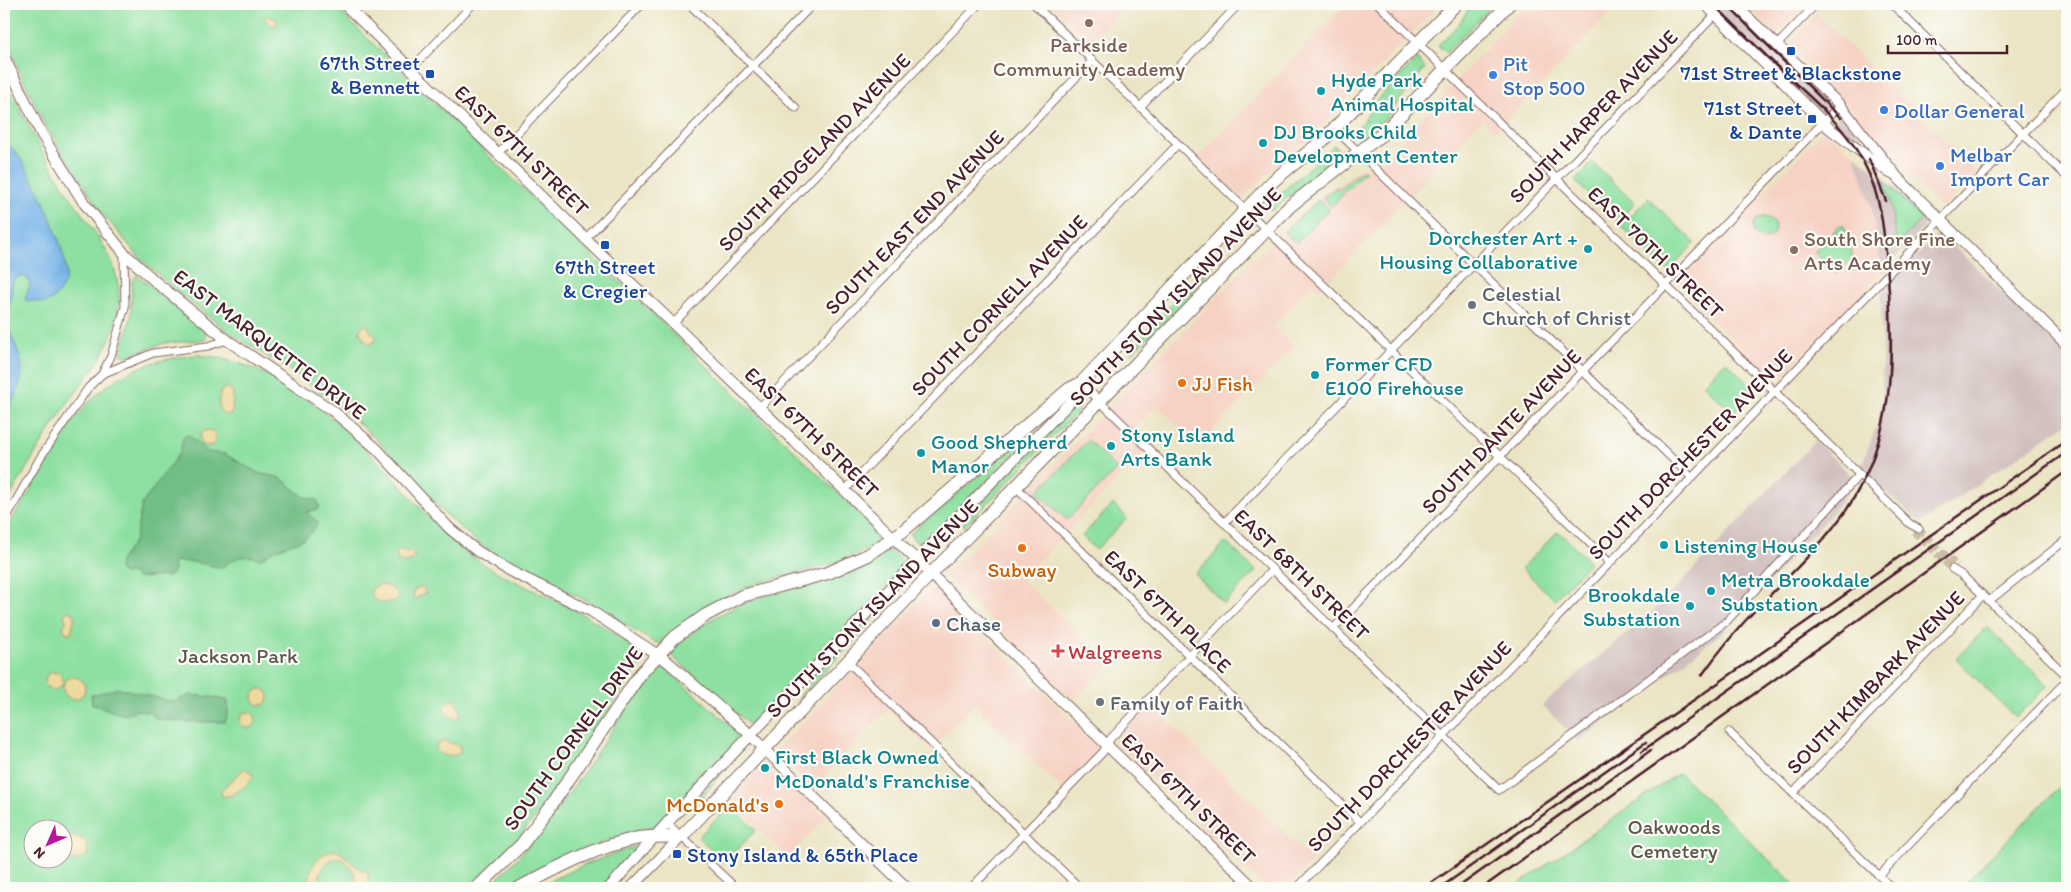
<svg xmlns="http://www.w3.org/2000/svg" width="2071" height="892" font-family="Itim,sans-serif">
<style>
.built{fill:#f6d2c4}
.industrial{fill:#d1bfbe}
.green{fill:#8de0a1;stroke:#6c8066;fill-rule:evenodd}
.forest{fill:#72be87;stroke:#5e6e59}
.sand{fill:#eeda9e;stroke:#9c7c64}
.water{fill:#74b2e7;stroke:#5f6889}
.lines{fill:none;stroke-linecap:round;stroke-linejoin:round}
.street-tunnel{stroke:#cbbda6;stroke-width:7;stroke-dasharray:7 3.5;stroke-linecap:butt}
.street-casing{stroke:#826461;stroke-width:9}
.secondary-casing{stroke:#826461;stroke-width:12}
.highway-casing{stroke:#826461;stroke-width:14}
.street{stroke:#fff;stroke-width:7}
.secondary{stroke:#fff;stroke-width:10}
.highway{stroke:#fff;stroke-width:12}
.rail{stroke:#4a1f2b;stroke-width:2.5}
.education-dot{fill:#8d6e63;stroke:#fdfcf7;stroke-width:2}
.transit-dot{fill:#1a4fb4;stroke:#fdfcf7;stroke-width:2}
.shop-dot{fill:#3f7fe0;stroke:#fdfcf7;stroke-width:2}
.culture-dot{fill:#0f9aa8;stroke:#fdfcf7;stroke-width:2}
.worship-dot{fill:#6b7280;stroke:#fdfcf7;stroke-width:2}
.food-dot{fill:#e8710a;stroke:#fdfcf7;stroke-width:2}
.service-dot{fill:#5c6f8a;stroke:#fdfcf7;stroke-width:2}
.health-dot{fill:#e0444e;stroke:#fdfcf7;stroke-width:2}
.labels{text-anchor:middle;dominant-baseline:central;stroke-width:4.5;stroke-linejoin:round;paint-order:stroke}
.education-label{font-size:21px;fill:#785e54;stroke:#fdfcf7}
.transit-label{font-size:21px;fill:#164399;stroke:#fdfcf7;text-anchor:end}
.shop-label{font-size:21px;fill:#366cbe;stroke:#fdfcf7;text-anchor:start}
.culture-label{font-size:21px;fill:#0d838f;stroke:#fdfcf7;text-anchor:start}
.street-label{font-size:21px;fill:#4a1f2b;stroke:#fdfcf7}
.worship-label{font-size:21px;fill:#5b616d;stroke:#fdfcf7;text-anchor:start}
.food-label{font-size:21px;fill:#c56008;stroke:#fdfcf7;text-anchor:start}
.service-label{font-size:21px;fill:#4e5e75;stroke:#fdfcf7;text-anchor:start}
.health-label{font-size:21px;fill:#be3a42;stroke:#fdfcf7;text-anchor:start}
.park-label{font-size:21px;fill:#5e594e;stroke:#fdfcf7}
</style>
<rect width="100%" height="100%" fill="#fdfcf7"/>
<filter id="ink" filterUnits="userSpaceOnUse"><feTurbulence type="fractalNoise" baseFrequency=".02" numOctaves="2"/><feDisplacementMap in="SourceGraphic" scale="10" xChannelSelector="R" yChannelSelector="G"/><feConvolveMatrix kernelMatrix="1 2 1 2 8 2 1 2 1" color-interpolation-filters="sRGB"/></filter>
<filter id="wash" filterUnits="userSpaceOnUse"><feTurbulence type="fractalNoise" baseFrequency=".0096" numOctaves="4" result="noise"/><feDisplacementMap in="SourceGraphic" scale="20" xChannelSelector="R" yChannelSelector="G"/><feGaussianBlur stdDeviation="1.12" result="paint"/><feColorMatrix in="noise" values="0 0 0 0 0 0 0 0 0 0 0 0 0 0 0 0 0 1.4 0 .05"/><feComposite in="paint" operator="in"/></filter>
<g filter="url(#wash)">
<rect width="100%" height="100%" fill="#ebe5c5"/>
<!-- built -->
<path class="built" d="M1051 4H1127L1090 42Z
M1346 4H1440L1306 142 1275 167 1244 197H1241L1198 157Z
M1528 4H1619L1496 132 1482 119 1320 290 1313 284 1273 327 1294 348 1198 445 1157 405 1135 427 1152 444 1021 579 1110 664 1073 701 945 576 1288 224 1326 192 1360 168 1380 163Z
M1743 4H1806L1807 5 1776 35Z
M1816 13 1978 173 1944 207 1939 206 1897 163 1853 112 1786 46Z
M1823 131H1825L1854 154 1872 207 1882 273 1775 382 1677 284Z
M934 586 1101 749 1062 789 974 704 931 750 888 709 812 788 774 752Z
M1151 705 1313 861 1286 888H1265L1115 742Z
M767 760 826 818 788 857 729 800Z"/>
<!-- industrial -->
<path class="industrial" d="M1709 4H1729L1833 104 1822 115Z
M1842 113 1878 158 1833 127 1831 124Z
M1854 154 1885 178 1929 222 1882 273 1872 207Z
M1938 234 1944 236 2067 356V423L1921 523 1876 483 1861 466 1878 423 1883 401 1881 293Z
M1815 441 1857 481 1832 513 1724 631 1686 661 1578 741 1542 705 1660 605Z"/>
<!-- green -->
<path class="green" d="M4 4H332L880 534 879 540C846 566 804 570 765 581 725 593 692 615 660 642L655 643 591 603 496 555 476 541 446 515 378 441 342 408 293 372 230 333 175 290 140 258 102 213 46 127 21 75 4 30Z
M1472 4H1494L1446 53 1438 45 1459 24Z
M1417 59 1425 68 1386 118 1362 137 1355 130 1364 121 1375 102Z
M4 78C21 113 39 147 60 181 97 241 143 274 104 351 95 369 81 384 69 401 46 436 24 471 4 507Z
M1334 145 1342 153 1271 211 1267 206Z
M1592 162 1635 203 1617 221 1575 181Z
M1363 170 1366 171 1345 192 1340 187Z
M1884 180 1922 219 1897 245 1891 204Z
M1337 187 1344 194 1331 207 1323 197Z
M1648 198 1695 243 1668 271 1621 226Z
M1319 200 1329 209 1296 243 1284 232Z
M1753 228a11 11 0 1 1 22 0a11 11 0 1 1-22 0Z
M1840 225 1844 226 1853 257 1836 274 1814 252Z
M1218 257 1189 297 1131 354 1149 328Z
M137 275 206 333 205 340 165 343 126 356 122 355 121 351 131 318 132 281Z
M199 355C280 363 345 425 398 483 421 508 442 536 470 555 497 575 527 587 557 601 585 615 612 631 638 649L643 654 642 662C586 738 542 828 467 888H4C4 809 4 730 4 650 4 616 0 574 4 541 5 528 23 503 30 491 73 414 104 361 199 355ZM32 830H62V860H32Z
M1726 361 1755 391 1733 413 1703 384Z
M1076 405 1080 409 965 526 962 524 987 494Z
M1022 439 1025 442 933 534 931 532 919 544 912 538 911 533Z
M1088 440 1117 469 1067 520 1037 492Z
M1113 504 1127 518 1096 550 1082 536Z
M1558 531 1590 562 1554 600 1522 568Z
M1226 542 1256 571 1224 604 1195 574Z
M890 550 906 565 752 727 672 656 673 649C699 624 731 606 765 596 789 588 815 585 839 576 857 570 874 560 890 550Z
M882 605 883 606 862 633 797 701 815 675Z
M1987 627 2048 685 2016 718 1956 659Z
M658 667 665 668 740 734 741 740 662 823 609 840 505 888H488C554 827 599 747 650 673Z
M724 770 699 802 685 811Z
M1679 773 1798 888H1513Z
M2067 779V888H1960Z
M730 805 756 830 724 863 698 837Z
M639 845 601 888H534L584 865Z"/>
<!-- forest -->
<path class="forest" d="M189 435 208 452 225 454 258 473 281 478 304 497 317 500 320 507 317 510 306 512 318 522C311 538 300 541 285 546 276 549 268 554 260 559 245 554 233 557 222 568 205 564 190 560 173 562L174 570 170 576 137 578 131 573 124 574 119 570 120 561 135 540 142 504 180 452 183 437Z
M119 688 174 702 191 695 212 697 228 701V714L225 722H185L156 719 149 712 138 710 124 715 92 704 91 695Z"/>
<!-- sand -->
<path class="sand" d="M267 15 277 20 276 26H273L264 19Z
M368 325 370 331 376 336 375 341 371 344 366 342 359 331 363 326Z
M227 387 233 392 232 414 225 415C216 410 219 399 221 391Z
M200 438a8 8 0 1 1 16 0a8 8 0 1 1-16 0Z
M401 550 414 553V559L405 563 397 560 396 552Z
M380 584 390 587 399 596 396 601 382 603 372 598 371 589Z
M422 586 426 593 413 600 414 590Z
M67 611 72 612 75 616 71 633H66L63 627 66 622 64 615Z
M45 681a9 9 0 1 1 18 0a9 9 0 1 1-18 0Z
M63 688a11 11 0 1 1 22 0a11 11 0 1 1-22 0Z
M253 697a8 8 0 1 1 16 0a8 8 0 1 1-16 0Z
M451 700 455 701 461 711 459 718H452L445 711 444 706Z
M240 720a8 8 0 1 1 16 0a8 8 0 1 1-16 0Z
M444 741 460 746V753C451 758 436 757 436 745Z
M245 768 253 775C252 783 231 799 222 796L221 790Z
M62 835 81 838 88 844 87 856 76 861C60 859 62 848 62 835Z
M334 850C346 852 352 869 369 872L368 886 357 885 349 888 356 881C355 870 348 862 338 857 324 862 313 875 324 888H312C305 871 316 854 334 850Z"/>
<!-- water -->
<path class="water" d="M9 145C29 162 69 250 66 277 64 289 56 298 46 303L25 300 30 284 27 277 20 276 13 281 9 310 5 322C26 365 29 374 4 417V153Z"/>
</g>
<g filter="url(#ink)">
<g class="lines">
<!-- street-tunnel -->
<path class="street-tunnel" d="M1919 529 1957 566
M1914 532 1952 569"/>
<defs>
<path id="street" d="M689 4 796 108
M1034 4 1610 563
M1378 4 1910 524 1919 529
M1892 4 2067 177
M2063 4 2067 8
M1777 45 1816 4
M411 69 473 4
M1140 107 1239 4
M1334 128 1692 478
M498 153 642 4
M586 238 813 4
M674 323 979 4
M102 374 153 353 208 346 227 340
M1081 383 1499 790 1727 621 1859 475
M760 407 1092 61
M1016 487 1360 822
M845 490 1178 144
M4 522 40 458 88 388 102 374 111 356 125 307 124 253
M1224 523 1716 14
M1952 569 1962 575 2067 676
M1989 601 2067 539
M1333 629 1840 105
M847 661 1080 888
M1729 732 1892 888
M1793 793 1983 595
M667 823 736 888
M1879 876 2067 680
M971 888 1103 752 1111 738 1272 570
M1297 888 2067 88"/>
<path id="secondary" d="M344 4 1254 888
M1705 4 1830 129 1890 173
M1734 4 1840 105 1898 178 2067 345
M4 57 42 135 84 203 124 253 158 284 227 340 333 411 377 449 449 528 477 551 510 571 591 611 667 661 744 729 907 888
M609 888 667 823 979 495 1077 395 1081 383
M631 888 682 836"/>
<path id="highway" d="M477 888 522 844 548 810 641 673 675 637 706 615 742 596 828 573 868 555 903 531 1069 389 1081 383 1273 181 1322 141 1456 4
M519 888C556 868 597 846 639 838 653 836 668 837 682 836L923 582 1290 206 1381 135 1509 4"/>
</defs>
<!-- street casing -->
<use href="#street" class="street-casing"/>
<!-- secondary casing -->
<use href="#secondary" class="secondary-casing"/>
<!-- highway casing -->
<use href="#highway" class="highway-casing"/>
<!-- street -->
<use href="#street" class="street"/>
<!-- secondary -->
<use href="#secondary" class="secondary"/>
<!-- highway -->
<use href="#highway" class="highway"/>
<!-- rail -->
<path class="rail" d="M1726 4 1841 118
M1869 159 1886 201
M1702 675C1719 651 1737 629 1758 607 1789 576 1822 545 1847 509 1895 436 1894 360 1888 277 1884 229 1882 188 1854 146 1836 119 1809 96 1785 74 1761 51 1737 27 1713 4
M1642 751 2067 452
M1424 888 2067 440
M1440 888 1646 742
M1457 888 1651 750
M1482 888 2067 471"/>
</g>
</g>
<!-- markers -->
<g class="education-dot">
<circle cx="1089" cy="23" r="5"/>
<circle cx="1794" cy="250" r="5"/>
</g>
<g class="transit-dot">
<rect x="1786" y="46" width="10" height="10" rx="2.5"/>
<rect x="425" y="69" width="10" height="10" rx="2.5"/>
<rect x="1807" y="114" width="10" height="10" rx="2.5"/>
<rect x="600" y="240" width="10" height="10" rx="2.5"/>
<rect x="672" y="849" width="10" height="10" rx="2.5"/>
</g>
<g class="shop-dot">
<circle cx="1493" cy="75" r="5"/>
<circle cx="1884" cy="110" r="5"/>
<circle cx="1940" cy="166" r="5"/>
</g>
<g class="culture-dot">
<circle cx="1321" cy="91" r="5"/>
<circle cx="1263" cy="143" r="5"/>
<circle cx="1588" cy="249" r="5"/>
<circle cx="1315" cy="375" r="5"/>
<circle cx="1111" cy="446" r="5"/>
<circle cx="921" cy="453" r="5"/>
<circle cx="1664" cy="545" r="5"/>
<circle cx="1711" cy="591" r="5"/>
<circle cx="1690" cy="606" r="5"/>
<circle cx="765" cy="768" r="5"/>
</g>
<g class="worship-dot">
<circle cx="1472" cy="305" r="5"/>
<circle cx="1100" cy="702" r="5"/>
</g>
<g class="food-dot">
<circle cx="1182" cy="383" r="5"/>
<circle cx="1022" cy="548" r="5"/>
<circle cx="779" cy="804" r="5"/>
</g>
<circle class="service-dot" cx="936" cy="623" r="5"/>
<path class="health-dot" d="M1055.5 643.5h5v5h5v5h-5v5h-5v-5h-5v-5h5z"/>
<g class="labels">
<!-- education labels -->
<g class="education-label">
<text x="1089" y="44">Parkside<tspan x="1089" dy="24">Community Academy</tspan></text>
<text x="1804" y="238" text-anchor="start">South Shore Fine<tspan x="1804" dy="24">Arts Academy</tspan></text>
</g>
<!-- transit labels -->
<g class="transit-label">
<text x="420" y="62">67th Street<tspan x="420" dy="24">&amp; Bennett</tspan></text>
<text x="1791" y="72" text-anchor="middle">71st Street &amp; Blackstone</text>
<text x="1802" y="107">71st Street<tspan x="1802" dy="24">&amp; Dante</tspan></text>
<text x="605" y="266" text-anchor="middle">67th Street<tspan x="605" dy="24">&amp; Cregier</tspan></text>
<text x="687" y="854" text-anchor="start">Stony Island &amp; 65th Place</text>
</g>
<!-- shop labels -->
<g class="shop-label">
<text x="1503" y="63">Pit<tspan x="1503" dy="24">Stop 500</tspan></text>
<text x="1894" y="110">Dollar General</text>
<text x="1950" y="154">Melbar<tspan x="1950" dy="24">Import Car</tspan></text>
</g>
<!-- culture labels -->
<g class="culture-label">
<text x="1331" y="79">Hyde Park<tspan x="1331" dy="24">Animal Hospital</tspan></text>
<text x="1273" y="131">DJ Brooks Child<tspan x="1273" dy="24">Development Center</tspan></text>
<text x="1578" y="237" text-anchor="end">Dorchester Art +<tspan x="1578" dy="24">Housing Collaborative</tspan></text>
<text x="1325" y="363">Former CFD<tspan x="1325" dy="24">E100 Firehouse</tspan></text>
<text x="1121" y="434">Stony Island<tspan x="1121" dy="24">Arts Bank</tspan></text>
<text x="931" y="441">Good Shepherd<tspan x="931" dy="24">Manor</tspan></text>
<text x="1674" y="545">Listening House</text>
<text x="1721" y="579">Metra Brookdale<tspan x="1721" dy="24">Substation</tspan></text>
<text x="1680" y="594" text-anchor="end">Brookdale<tspan x="1680" dy="24">Substation</tspan></text>
<text x="775" y="756">First Black Owned<tspan x="775" dy="24">McDonald's Franchise</tspan></text>
</g>
<!-- street labels -->
<g class="street-label">
<text transform="translate(1593 116) rotate(-46)">SOUTH HARPER AVENUE</text>
<text transform="translate(522 150) rotate(44)">EAST 67TH STREET</text>
<text transform="translate(814 152) rotate(-46)">SOUTH RIDGELAND AVENUE</text>
<text transform="translate(914 222) rotate(-46)">SOUTH EAST END AVENUE</text>
<text transform="translate(1656 252) rotate(44)">EAST 70TH STREET</text>
<text transform="translate(1175 296) rotate(-46)">SOUTH STONY ISLAND AVENUE</text>
<text transform="translate(999 305) rotate(-46)">SOUTH CORNELL AVENUE</text>
<text transform="translate(270 344) rotate(37)">EAST MARQUETTE DRIVE</text>
<text transform="translate(1501 431) rotate(-46)">SOUTH DANTE AVENUE</text>
<text transform="translate(812 432) rotate(44)">EAST 67TH STREET</text>
<text transform="translate(1690 454) rotate(-46)">SOUTH DORCHESTER AVENUE</text>
<text transform="translate(1302 574) rotate(44)">EAST 68TH STREET</text>
<text transform="translate(872 608) rotate(-46)">SOUTH STONY ISLAND AVENUE</text>
<text transform="translate(1168 611) rotate(44)">EAST 67TH PLACE</text>
<text transform="translate(1875 682) rotate(-46)">SOUTH KIMBARK AVENUE</text>
<text transform="translate(573 738) rotate(-54)">SOUTH CORNELL DRIVE</text>
<text transform="translate(1409 746) rotate(-46)">SOUTH DORCHESTER AVENUE</text>
<text transform="translate(1189 798) rotate(44)">EAST 67TH STREET</text>
</g>
<!-- worship labels -->
<g class="worship-label">
<text x="1482" y="293">Celestial<tspan x="1482" dy="24">Church of Christ</tspan></text>
<text x="1110" y="702">Family of Faith</text>
</g>
<!-- food labels -->
<g class="food-label">
<text x="1192" y="383">JJ Fish</text>
<text x="1022" y="569" text-anchor="middle">Subway</text>
<text x="769" y="804" text-anchor="end">McDonald's</text>
</g>
<!-- service labels -->
<g class="service-label">
<text x="946" y="623">Chase</text>
</g>
<!-- health labels -->
<g class="health-label">
<text x="1068" y="651">Walgreens</text>
</g>
<!-- park labels -->
<g class="park-label">
<text x="238" y="655">Jackson Park</text>
<text x="1674" y="826">Oakwoods<tspan x="1674" dy="24">Cemetery</tspan></text>
</g>
</g>
<!-- margin -->
<rect width="2071" height="892" fill="none" stroke="#fdfcf7" stroke-width="20"/>
<!-- north arrow -->
<g transform="translate(48 844) rotate(225)"><circle r="24" fill="#fdfcf7" stroke="#b5a4a5"/>
<path d="M0-4L9 19L0 12L-9 19Z" fill="#b5179e"/>
<text y="-8" font-size="14" font-weight="bold" text-anchor="middle" fill="#4a1f2b">N</text>
</g>
<!-- scale -->
<path d="M1888 45v8h119v-8" fill="none" stroke="#4a1f2b" stroke-width="2.5"/>
<text x="1896" y="45" font-size="15" fill="#4a1f2b" stroke="#fdfcf7" stroke-width="4" paint-order="stroke">100 m</text>
</svg>
